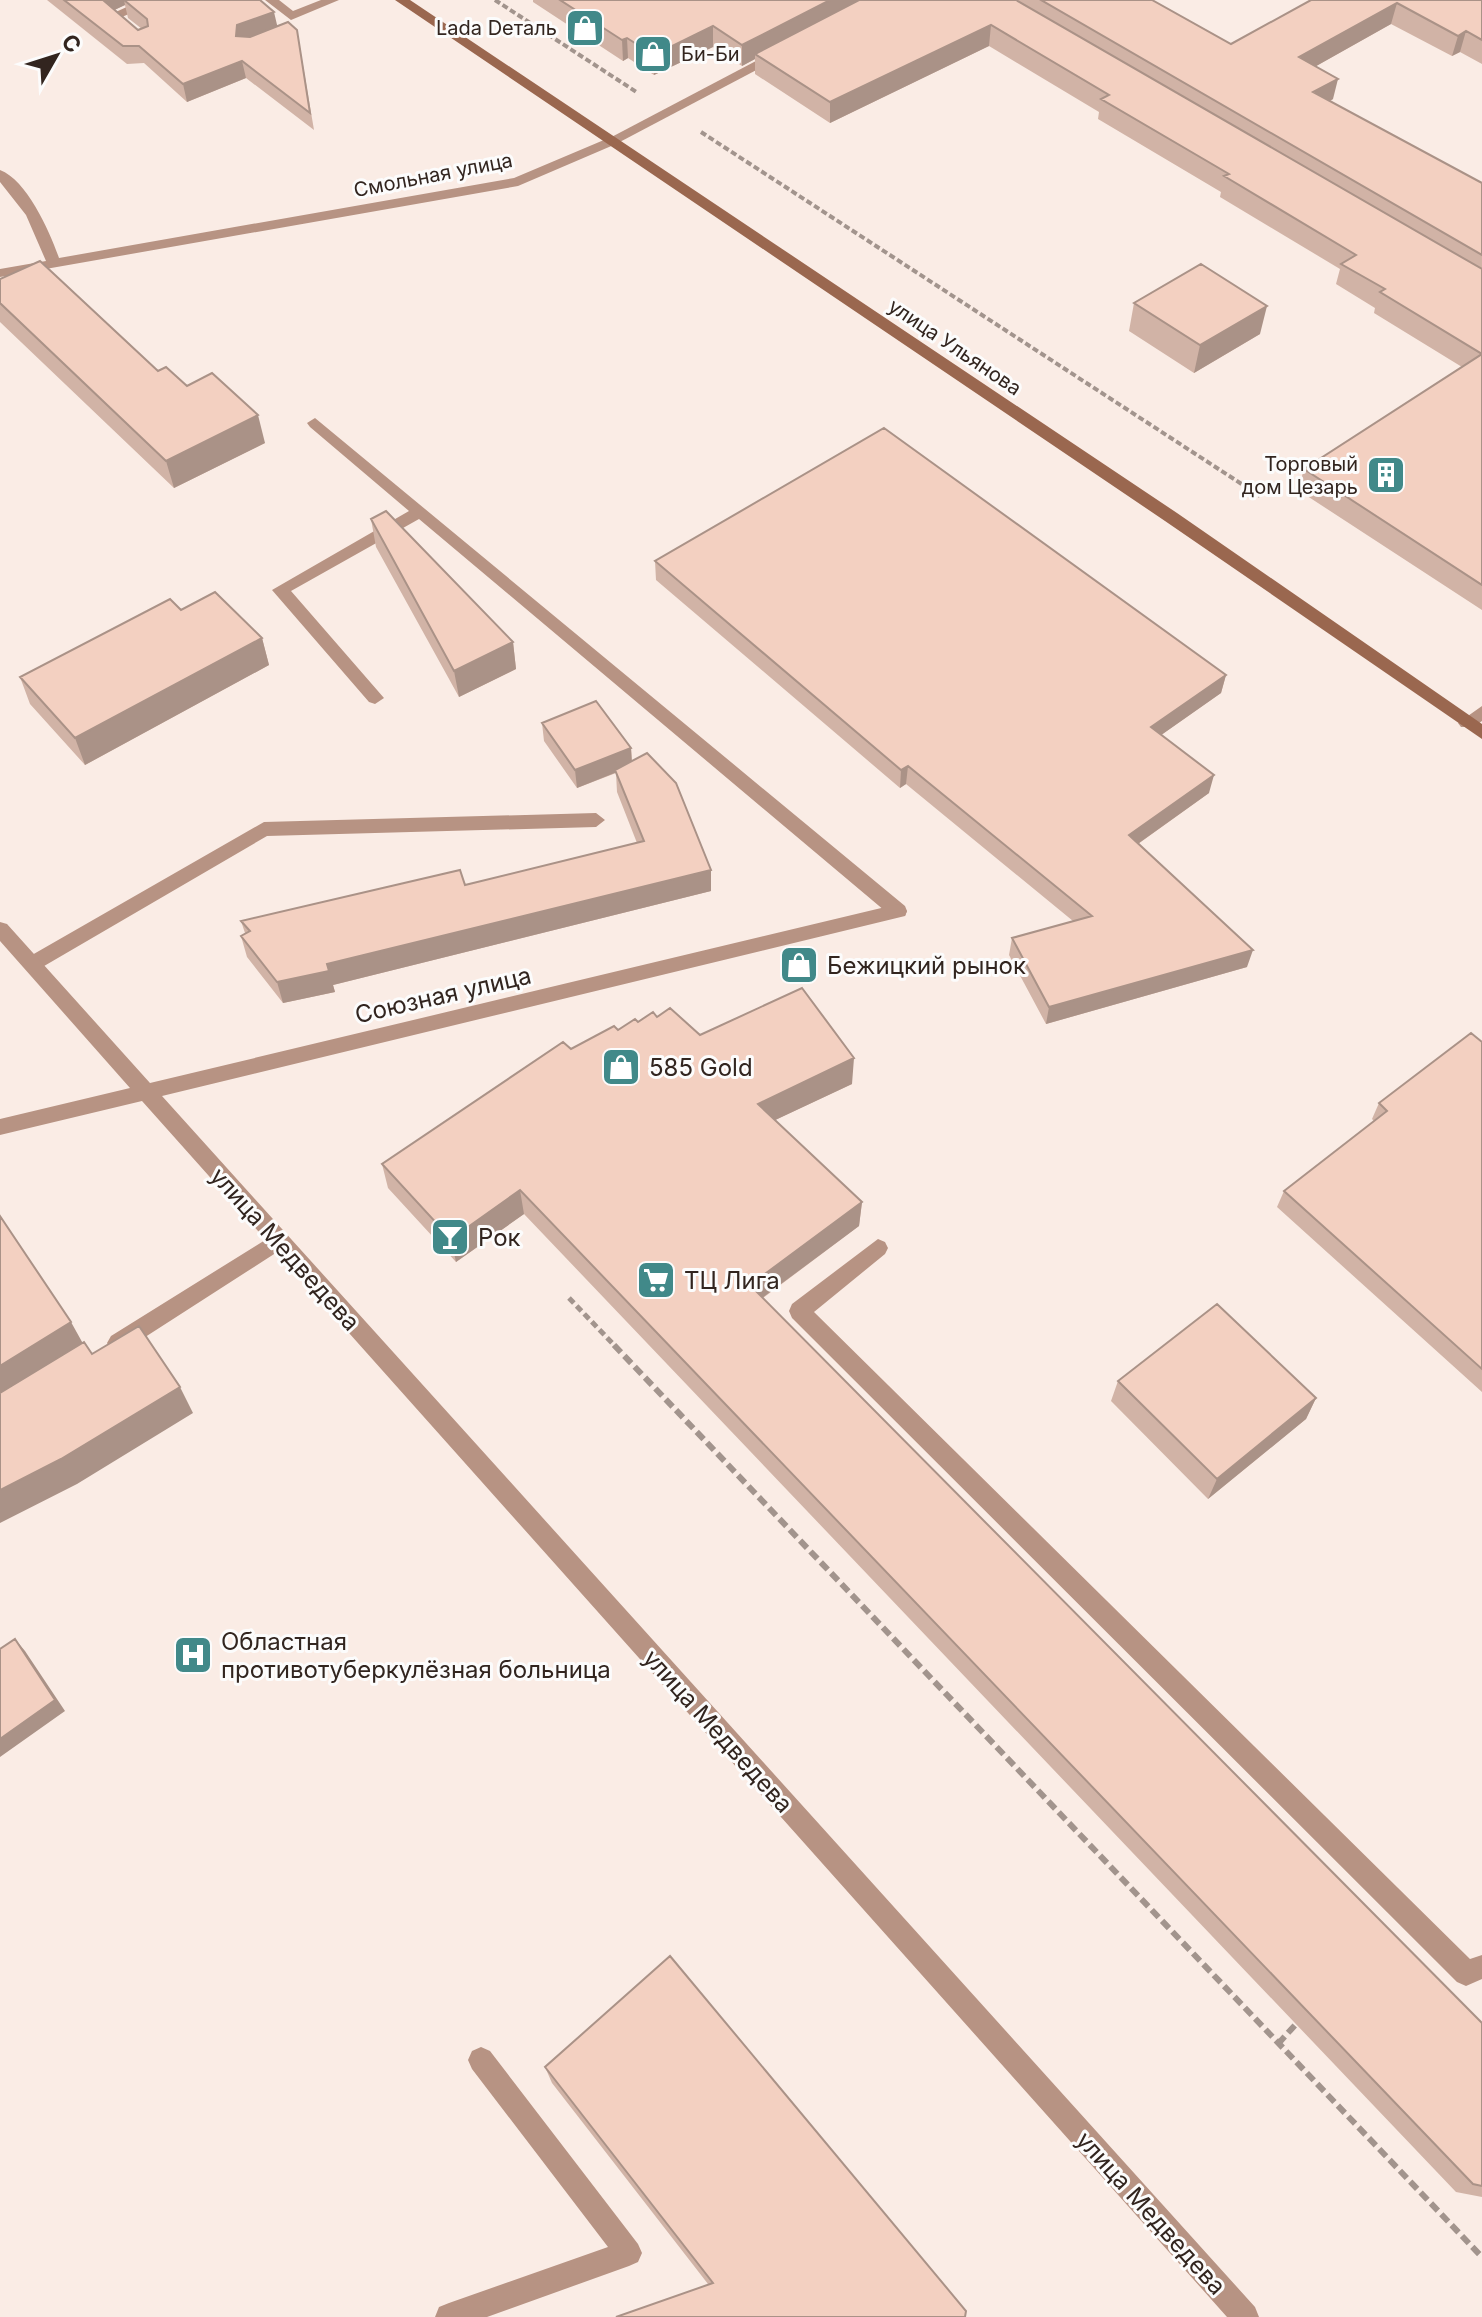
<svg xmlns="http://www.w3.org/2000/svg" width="1482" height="2317" font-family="Inter,sans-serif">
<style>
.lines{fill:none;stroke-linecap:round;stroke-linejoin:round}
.path-far2{stroke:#a2948d;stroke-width:4;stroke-dasharray:6 3;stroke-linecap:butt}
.path-far1{stroke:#a2948d;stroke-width:5;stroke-dasharray:7 4;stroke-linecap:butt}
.path{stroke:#a2948d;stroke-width:6;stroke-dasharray:10 5;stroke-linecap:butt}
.service{fill:#b79383;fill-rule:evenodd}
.minor{fill:#b79383;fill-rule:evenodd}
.tertiary{fill:#b79383;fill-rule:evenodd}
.secondary{fill:#9a674f;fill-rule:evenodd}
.wall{fill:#d1b3a6;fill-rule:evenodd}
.shaded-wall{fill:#aa9287}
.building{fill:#f3d0c1;stroke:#aa9287;stroke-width:2}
.labels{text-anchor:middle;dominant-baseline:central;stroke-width:6;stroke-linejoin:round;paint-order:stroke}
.far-poi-label{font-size:20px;fill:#32251f;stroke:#fcfcfc;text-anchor:end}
.far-street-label{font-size:20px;fill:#32251f;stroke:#fcfcfc}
.poi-label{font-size:24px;fill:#32251f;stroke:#fcfcfc;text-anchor:start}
.street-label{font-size:24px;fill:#32251f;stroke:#fcfcfc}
</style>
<rect width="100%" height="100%" fill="#faece5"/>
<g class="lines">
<!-- path-far2 -->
<path class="path-far2" d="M495 0 638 93
M701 132 1260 496"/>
<!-- path-far1 -->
<path class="path-far1" d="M569 1298 616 1347"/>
<!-- path -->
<path class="path" d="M614 1345 1482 2257
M1278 2044 1296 2024"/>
<!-- service -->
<path class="service" d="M142 0H160L122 17 133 25V31H123L107 16Z
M265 0H279L293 11 321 0H339L291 20Z
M315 418 905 906 907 911 905 916H891L419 519 291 591 384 698 375 704 369 702 272 590 409 511 310 427 307 423Z
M596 813 605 820 596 827 267 836 39 969 32 971 23 964 25 959 264 822Z
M278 1232 285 1235 288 1241 285 1247 125 1350 118 1352 111 1350 107 1343 111 1336Z
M878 1239 885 1242 888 1248 885 1254 814 1312 1470 1959 1482 1955V1979L1466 1986 1457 1982 792 1318 789 1311 792 1304Z
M481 2047 490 2051 638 2244 642 2253 638 2262 629 2266 487 2317H435L439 2307 449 2303 608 2247 472 2069 468 2060 472 2051Z"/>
<!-- minor -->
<path class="minor" d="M611 137 616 138V144L518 186 0 277V269L46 261 26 215 0 182V170C27 180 50 232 59 258L514 178Z
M1482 706V721L1473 727H1461L1458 723Z
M898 904 907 911 905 916 162 1096 1255 2307 1259 2317H1227L142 1101 0 1135V1119L130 1088 0 941V922L7 924 150 1083Z"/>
<!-- tertiary -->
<path class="tertiary" d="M773 52 785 55 616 144 604 141Z"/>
<!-- secondary -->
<path class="secondary" d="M395 0H410L1177 513 1482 724V739L1165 521Z"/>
</g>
<!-- wall -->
<path class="wall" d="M47 0H260L277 26 297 30 314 130 246 78 187 102 144 63 127 64ZM125 5 128 18 142 29 138 30 114 10Z
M533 0H1152L1231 44 1311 0H1482V64L1460 52 1452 56 1391 24 1316 66 1333 99 1330 101 1482 183V610L1298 490 1304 469 1462 367 1374 313 1375 308 1336 284 1340 269 1220 197 1221 192 1098 119 1099 112 989 46 830 123 755 74V59L742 66 713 47 654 75 628 58 623 61 533 2Z
M0 279 158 371 187 386 265 443 174 488 0 322Z
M1134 303 1260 334 1194 373 1129 331Z
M371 519 513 642 516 669 459 697 376 547Z
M655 561 1226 675 1221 693 1161 735 1209 793 1138 844 1247 967 1046 1024 1009 955 1012 938 1073 921 906 784 900 788 656 580Z
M181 610 262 638 269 665 85 765 30 704 20 677Z
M542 723 631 748 632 761 711 870V891L333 985 335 992 283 1003 247 957 241 936 245 933 241 921 465 885 637 843 617 792 616 773 577 788 544 741Z
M657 1017 700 1035 852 1084 775 1120 862 1202 859 1226 763 1298 1482 2023V2197L1456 2192 524 1214 456 1262 388 1188 382 1164 571 1049 638 1022Z
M1482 1042V1392L1277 1207 1284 1191 1374 1121 1372 1119 1379 1103Z
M1118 1381 1316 1398 1306 1419 1208 1499 1111 1401Z
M545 2067 966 2311 708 2284 552 2083Z"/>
<!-- shaded-wall -->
<path class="shaded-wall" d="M101 0H135H124L125 5 104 15Z
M830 0H868L755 54V59L742 66V45Z
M1397 3 1391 24 1295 78 1299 57Z
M274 12 278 29 241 42 236 36 237 25Z
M991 25 989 46 830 123V102Z
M713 26V47L654 75V55Z
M1466 31 1460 52 1452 56 1458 36Z
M627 38 628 58 623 61 622 40Z
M242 61 246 78 187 102 183 84Z
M1338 79 1333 99 1308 113 1313 92Z
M1267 306 1260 334 1194 373 1200 345Z
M258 415 265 443 174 488 166 461Z
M262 638 269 665 85 765 75 738Z
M513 642 516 669 459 697 454 671Z
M1226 675 1221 693 1147 745 1151 727Z
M631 748 632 766 577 788 575 770Z
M908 766 906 784 900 788 901 770Z
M1214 775 1209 793 1125 853 1129 835Z
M711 870V891L333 985 327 964Z
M1253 950 1247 967 1046 1024 1049 1007Z
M329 971 335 992 283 1003 277 982Z
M854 1058 852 1084 758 1128V1104Z
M520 1190 524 1214 456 1262 451 1239Z
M862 1202 859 1226 750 1307V1285Z
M71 1322 86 1349 0 1403V1366Z
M180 1387 193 1413 77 1484 0 1523V1490Z
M1316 1398 1306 1419 1208 1499 1217 1479Z
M15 1639 25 1651 65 1711 0 1757V1739Z"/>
<!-- building -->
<path class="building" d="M64 0H103L138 30 148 26 147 19 124 0H260L274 12 237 25 236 36 250 37 288 22 297 30 310 113 242 61 183 84 139 46H123Z
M560 0H830L742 45 713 26 654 55 627 38 622 40Z
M859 0H1016L1482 269V354L1380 292 1385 289 1341 264 1356 255 1224 176 1229 174 1101 99 1109 95 991 25 830 102 755 54Z
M1041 0H1152L1231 44 1311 0H1482V40L1466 31 1458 36 1397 3 1299 57 1338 79 1313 92 1482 183V255Z
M40 261 158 371 166 367 187 386 212 373 258 415 166 461 0 303V279Z
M1201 264 1267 306 1200 345 1134 303Z
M1482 354V585L1304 469Z
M884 428 1226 675 1151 727 1214 775 1129 835 1253 950 1049 1007 1012 938 1092 916 908 766 901 770 655 561Z
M386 511 513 642 454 671 371 519Z
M215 592 262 638 75 738 20 677 170 599 181 610Z
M596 701 631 748 575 770 542 723Z
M647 753 676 783 711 870 327 964 329 971 277 982 241 936 250 931 241 921 460 870 465 885 644 841 615 770Z
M802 988 854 1058 758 1104 862 1202 750 1285 1482 2023V2186L1473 2184 520 1190 451 1239 382 1164 563 1042 571 1049 614 1026 618 1030 635 1019 638 1022 653 1012 657 1017 670 1008 700 1035Z
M1471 1033 1482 1042V1369L1284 1191 1387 1111 1379 1103Z
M0 1216 71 1322 0 1366Z
M1217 1304 1316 1398 1217 1479 1118 1381Z
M139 1326 180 1387 61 1459 0 1490V1393L84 1342 92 1354Z
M15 1639 55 1700 0 1739V1649Z
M670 1956 966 2311 965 2317H616L713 2283 545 2067Z"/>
<!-- icons -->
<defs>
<symbol id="shop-square" viewBox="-11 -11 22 22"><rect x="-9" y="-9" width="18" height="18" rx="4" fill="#418989" stroke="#fcfcfc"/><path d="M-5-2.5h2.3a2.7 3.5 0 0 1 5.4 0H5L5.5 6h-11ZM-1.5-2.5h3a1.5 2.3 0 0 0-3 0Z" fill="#fff"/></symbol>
<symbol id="building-square" viewBox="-11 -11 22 22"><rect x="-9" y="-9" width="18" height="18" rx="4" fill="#418989" stroke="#fcfcfc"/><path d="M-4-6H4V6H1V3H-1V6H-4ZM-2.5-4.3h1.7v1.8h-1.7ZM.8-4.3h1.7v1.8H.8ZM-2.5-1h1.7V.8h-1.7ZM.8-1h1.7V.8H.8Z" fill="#fff"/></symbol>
<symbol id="bar-square" viewBox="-11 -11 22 22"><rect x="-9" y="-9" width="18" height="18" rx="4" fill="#418989" stroke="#fcfcfc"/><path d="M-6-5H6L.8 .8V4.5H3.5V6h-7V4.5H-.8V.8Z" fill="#fff"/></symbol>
<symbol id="supermarket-square" viewBox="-11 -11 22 22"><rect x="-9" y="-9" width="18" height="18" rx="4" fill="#418989" stroke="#fcfcfc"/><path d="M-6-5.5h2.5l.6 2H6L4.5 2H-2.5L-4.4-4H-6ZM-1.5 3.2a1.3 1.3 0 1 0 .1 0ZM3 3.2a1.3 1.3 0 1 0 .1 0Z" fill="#fff"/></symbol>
<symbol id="hospital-square" viewBox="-11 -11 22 22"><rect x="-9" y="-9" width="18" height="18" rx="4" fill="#418989" stroke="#fcfcfc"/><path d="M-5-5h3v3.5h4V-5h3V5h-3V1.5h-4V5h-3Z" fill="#fff"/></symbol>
</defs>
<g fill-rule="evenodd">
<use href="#shop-square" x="563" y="6" width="44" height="44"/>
<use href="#shop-square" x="631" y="32" width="44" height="44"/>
<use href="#building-square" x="1364" y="453" width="44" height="44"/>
<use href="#shop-square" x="777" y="943" width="44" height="44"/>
<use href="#shop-square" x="599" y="1045" width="44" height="44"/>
<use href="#bar-square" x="428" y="1215" width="44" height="44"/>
<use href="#supermarket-square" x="634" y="1258" width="44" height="44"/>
<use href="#hospital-square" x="171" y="1633" width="44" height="44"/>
</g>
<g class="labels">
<!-- far-poi labels -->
<g class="far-poi-label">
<text x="557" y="28">Lada Dеталь</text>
<text x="681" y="54" text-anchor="start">Би-Би</text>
<text x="1358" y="464">Торговый<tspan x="1358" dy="23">дом Цезарь</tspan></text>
</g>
<!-- far-street labels -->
<g class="far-street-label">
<text transform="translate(433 175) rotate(-11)">Смольная улица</text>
<text transform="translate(955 347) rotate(34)">улица Ульянова</text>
</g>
<!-- poi labels -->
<g class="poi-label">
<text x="827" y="965">Бежицкий рынок</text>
<text x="649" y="1067">585 Gold</text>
<text x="478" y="1237">Рок</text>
<text x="684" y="1280">ТЦ Лига</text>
<text x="221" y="1641">Областная<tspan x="221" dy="28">противотуберкулёзная больница</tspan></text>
</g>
<!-- street labels -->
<g class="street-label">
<text transform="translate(443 995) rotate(-13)">Союзная улица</text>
<text transform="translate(285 1249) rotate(48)">улица Медведева</text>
<text transform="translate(718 1731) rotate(48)">улица Медведева</text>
<text transform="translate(1151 2213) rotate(48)">улица Медведева</text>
</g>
</g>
<!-- north arrow -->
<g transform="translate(56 56) rotate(51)" stroke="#fcfcfc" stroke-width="6" paint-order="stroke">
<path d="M0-6L14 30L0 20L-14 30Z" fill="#32251f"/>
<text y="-12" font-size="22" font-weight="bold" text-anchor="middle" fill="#32251f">С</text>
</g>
</svg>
